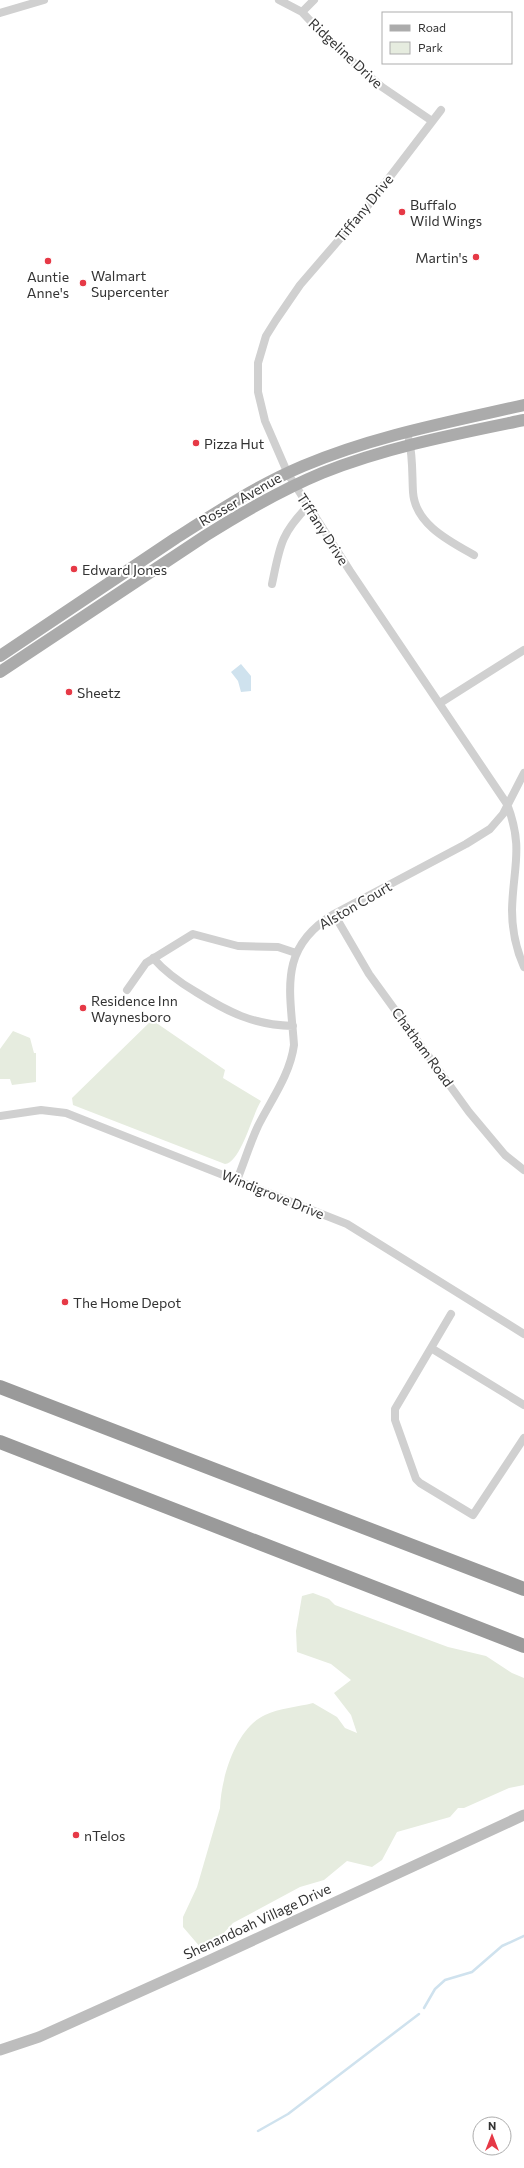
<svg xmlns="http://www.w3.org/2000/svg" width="524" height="2168" font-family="Commissioner,sans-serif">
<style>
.green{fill:#e6ecdf}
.water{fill:#cfe2ee}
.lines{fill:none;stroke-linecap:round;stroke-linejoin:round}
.stream{stroke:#cfe2ee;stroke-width:2.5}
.street{stroke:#d0d0d0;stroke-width:8}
.secondary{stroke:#bdbdbd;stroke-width:11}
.primary{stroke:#ababab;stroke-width:12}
.highway{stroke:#9a9a9a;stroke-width:14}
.poi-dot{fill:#e63946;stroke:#fff;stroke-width:1.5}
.labels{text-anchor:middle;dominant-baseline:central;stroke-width:4;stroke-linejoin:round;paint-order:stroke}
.street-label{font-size:14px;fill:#333;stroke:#fff}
.poi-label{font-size:14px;fill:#333;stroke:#fff;text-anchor:start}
</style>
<rect width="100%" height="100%" fill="#fff"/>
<!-- green -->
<path class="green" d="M152 1020 225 1070 223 1078 261 1101C252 1115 241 1162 225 1164L73 1105 72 1098Z
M13 1031 30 1038 34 1053H36V1082L12 1085 10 1079H0V1049Z
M313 1593 329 1599 335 1605 448 1647 486 1656 512 1673 524 1678V1785L509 1788 464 1808H458L450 1817 397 1832 382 1860 372 1867 347 1861 324 1880 300 1887 233 1923 221 1936 206 1949 201 1948 183 1927V1917L197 1887 220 1808C221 1778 236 1728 265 1715 279 1708 298 1707 313 1703L337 1717 345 1728 357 1733 351 1715 334 1693 351 1680 331 1664 297 1652 296 1631 302 1596Z"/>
<!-- water -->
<path class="water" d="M241 664 251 676V691L241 692 238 681 231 672Z"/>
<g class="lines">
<!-- stream -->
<path class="stream" d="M424 2008 435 1989 445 1980 472 1972 502 1946 524 1936
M258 2131 288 2114 419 2014"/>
<!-- street -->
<path class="street" d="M279 0 302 12 331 43 382 87 432 121
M302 12 314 0
M0 13 44 0
M441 110 363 212 300 285 276 320 266 336 258 363V392L265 421 288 474 350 571 507 804C524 848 513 867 512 910 512 929 516 949 524 967
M409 440C413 457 412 475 413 492 415 524 449 541 474 555
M272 584C280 546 280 535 308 506
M440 703 524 650
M334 914 369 974 469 1112 505 1155 524 1170
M153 958C166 973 179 982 196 992 228 1012 253 1025 293 1026
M127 990 146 963 193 934 238 946 278 947 296 953
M0 1116 41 1110 66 1113 347 1224 524 1334
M237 1180C244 1163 250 1143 258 1126 271 1100 290 1075 294 1045 290 989 278 948 334 914L466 844 490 829 503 814 524 773
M451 1314 395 1409V1420L416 1479 420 1483 473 1515 524 1438
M431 1348 524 1405"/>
<!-- secondary -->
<path class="secondary" d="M0 2050 39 2037 208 1961 524 1815"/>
<!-- primary -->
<path class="primary" d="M0 656C59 617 117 577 176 538 217 512 258 485 303 466 374 436 449 422 524 405
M0 672 205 536C243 512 281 490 322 473 387 447 456 434 524 420"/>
<!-- highway -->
<path class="highway" d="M0 1387 524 1589
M0 1442 524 1646"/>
</g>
<!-- markers -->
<g class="poi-dot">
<circle cx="402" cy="212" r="4"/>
<circle cx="476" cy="257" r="4"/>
<circle cx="48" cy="261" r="4"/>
<circle cx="83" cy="283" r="4"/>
<circle cx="196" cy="443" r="4"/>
<circle cx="74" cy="569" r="4"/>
<circle cx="69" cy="692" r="4"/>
<circle cx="83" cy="1008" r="4"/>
<circle cx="65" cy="1302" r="4"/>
<circle cx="76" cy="1835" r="4"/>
</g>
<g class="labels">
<!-- street labels -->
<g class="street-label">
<text transform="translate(346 53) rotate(43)">Ridgeline Drive</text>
<text transform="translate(364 208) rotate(-51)">Tiffany Drive</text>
<text transform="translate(240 499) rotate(-30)">Rosser Avenue</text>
<text transform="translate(323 529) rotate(57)">Tiffany Drive</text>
<text transform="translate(355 905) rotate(-30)">Alston Court</text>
<text transform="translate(423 1047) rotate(54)">Chatham Road</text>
<text transform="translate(273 1194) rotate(22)">Windigrove Drive</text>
<text transform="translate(257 1921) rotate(-25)">Shenandoah Village Drive</text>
</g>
<!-- poi labels -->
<g class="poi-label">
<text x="410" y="204">Buffalo<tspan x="410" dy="16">Wild Wings</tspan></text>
<text x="468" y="257" text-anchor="end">Martin's</text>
<text x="91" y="275">Walmart<tspan x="91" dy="16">Supercenter</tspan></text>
<text x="48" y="276" text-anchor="middle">Auntie<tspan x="48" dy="16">Anne's</tspan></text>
<text x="204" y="443">Pizza Hut</text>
<text x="82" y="569">Edward Jones</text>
<text x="77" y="692">Sheetz</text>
<text x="91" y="1000">Residence Inn<tspan x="91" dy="16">Waynesboro</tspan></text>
<text x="73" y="1302">The Home Depot</text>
<text x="84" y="1835">nTelos</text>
</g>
</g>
<!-- legend -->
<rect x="382" y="12" width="130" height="52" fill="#ffffff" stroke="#adadad"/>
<rect x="390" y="25" width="20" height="6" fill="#ababab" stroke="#adadad"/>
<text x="418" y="32" font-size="12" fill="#333333">Road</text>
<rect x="390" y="42" width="20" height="12" fill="#e6ecdf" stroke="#adadad"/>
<text x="418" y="52" font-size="12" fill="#333333">Park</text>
<!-- north arrow -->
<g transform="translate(492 2136)"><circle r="19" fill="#ffffff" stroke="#adadad"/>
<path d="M0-3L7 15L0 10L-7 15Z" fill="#e63946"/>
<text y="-6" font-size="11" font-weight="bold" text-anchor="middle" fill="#333333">N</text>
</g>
</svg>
